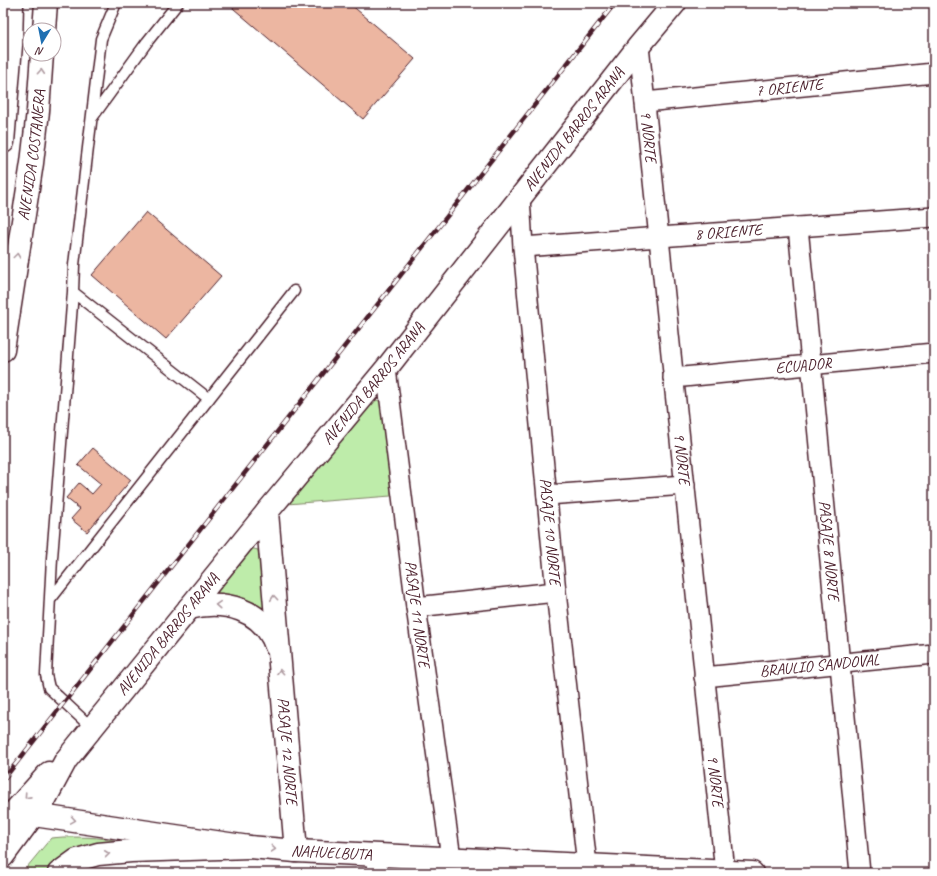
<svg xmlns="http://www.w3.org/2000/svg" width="937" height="876" font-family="Caveat,sans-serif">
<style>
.green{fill:#beecaa;stroke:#84866a}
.building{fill:#ecb6a1;stroke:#4a1f2b}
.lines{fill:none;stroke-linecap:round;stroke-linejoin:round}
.lane-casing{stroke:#4a1f2b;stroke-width:13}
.street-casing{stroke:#4a1f2b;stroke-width:22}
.secondary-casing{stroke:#4a1f2b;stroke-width:25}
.primary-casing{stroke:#4a1f2b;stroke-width:25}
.lane{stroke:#fff;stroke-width:10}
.street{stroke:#fff;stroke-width:19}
.secondary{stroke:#fff;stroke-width:22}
.primary{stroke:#fff;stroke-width:22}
.rail-casing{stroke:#4a1f2b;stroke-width:4.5}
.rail{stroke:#fff;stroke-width:3;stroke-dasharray:9;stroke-linecap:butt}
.oneway{stroke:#ae9aa0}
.labels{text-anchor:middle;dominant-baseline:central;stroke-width:3;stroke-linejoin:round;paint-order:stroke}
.street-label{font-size:16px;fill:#4a1f2b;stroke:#fff}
</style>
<rect width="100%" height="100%" fill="#fff"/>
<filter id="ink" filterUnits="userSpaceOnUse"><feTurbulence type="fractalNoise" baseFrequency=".025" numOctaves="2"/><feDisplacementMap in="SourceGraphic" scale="8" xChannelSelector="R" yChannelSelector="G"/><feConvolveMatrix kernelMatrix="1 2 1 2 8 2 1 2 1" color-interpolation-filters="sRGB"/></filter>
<g filter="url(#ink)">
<!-- green -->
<path class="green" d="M376 400 384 402 388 408 391 496 287 504 367 406Z
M250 548 258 550 265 611 241 601 208 598Z
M63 837C85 837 108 837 129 844L52 873H22L51 838Z"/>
<!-- building -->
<path class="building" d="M227 3H349L415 59 363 119Z
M146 212 221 276 166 339 92 275Z
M93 448 131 480 87 532 71 519 80 509 66 498 79 483 92 494 101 484 78 465Z"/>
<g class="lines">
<defs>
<path id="lane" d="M92 118 147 42 178 3
M73 292 209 399
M50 600 294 291
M92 728 49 688 46 675 52 558 73 292 74 265 101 39 116 3"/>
<g id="street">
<path id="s1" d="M639 46 725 872"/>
<path id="s2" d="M645 102 934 73"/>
<path id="s3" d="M520 197 523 247 556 592 587 865"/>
<path id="s4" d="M798 227 860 873"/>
<path id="s5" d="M523 247 934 217"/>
<path id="s6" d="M386 369 416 607 451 858"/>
<path id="s7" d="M673 378 934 353"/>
<path d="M547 495 685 485"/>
<path d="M416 607 556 592"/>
<path id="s8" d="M704 677 934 654"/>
<path d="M376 855 378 873"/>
</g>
<g id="secondary">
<path id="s9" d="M267 512 296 851"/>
<path d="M189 608C224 599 263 609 276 646"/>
<path id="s10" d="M34 815 249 847 296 851 752 873"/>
<path d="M3 824 49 773"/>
<path id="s11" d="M3 856 45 799 66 760 267 512 386 369 639 46 675 3"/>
</g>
<g id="primary">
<path d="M44 30 46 3"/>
<path d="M3 142 11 45 12 3"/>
<path id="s12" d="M3 350 32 163 38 111 42 54"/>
<path d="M59 873 77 860 98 854 131 851 249 847"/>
</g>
</defs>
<!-- lane casing -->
<use href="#lane" class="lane-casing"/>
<!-- street casing -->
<use href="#street" class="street-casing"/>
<!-- secondary casing -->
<use href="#secondary" class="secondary-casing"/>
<!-- primary casing -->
<use href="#primary" class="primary-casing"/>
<!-- lane -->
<use href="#lane" class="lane"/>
<!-- street -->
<use href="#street" class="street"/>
<!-- secondary -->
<use href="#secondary" class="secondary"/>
<!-- primary -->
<use href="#primary" class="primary"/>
<defs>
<path id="rail" d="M3 780 615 3"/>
</defs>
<!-- rail casing -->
<use href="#rail" class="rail-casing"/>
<!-- rail -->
<use href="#rail" class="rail"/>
</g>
<!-- one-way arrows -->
<defs><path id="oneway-chevron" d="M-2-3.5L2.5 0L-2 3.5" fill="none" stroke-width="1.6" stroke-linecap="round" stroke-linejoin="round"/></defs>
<g class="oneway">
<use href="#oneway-chevron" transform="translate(41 72) rotate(-86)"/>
<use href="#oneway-chevron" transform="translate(17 256) rotate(-82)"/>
<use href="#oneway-chevron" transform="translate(274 598) rotate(-95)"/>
<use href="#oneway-chevron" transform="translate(218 605) rotate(-176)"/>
<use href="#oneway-chevron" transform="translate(280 672) rotate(-95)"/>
<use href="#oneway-chevron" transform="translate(27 796) rotate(132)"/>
<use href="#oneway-chevron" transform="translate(73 820) rotate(9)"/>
<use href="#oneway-chevron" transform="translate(273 849) rotate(5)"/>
<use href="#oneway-chevron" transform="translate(107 854) rotate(-6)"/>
</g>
</g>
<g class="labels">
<!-- street labels -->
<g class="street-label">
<text stroke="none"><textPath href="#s2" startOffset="145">7 ORIENTE</textPath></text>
<text stroke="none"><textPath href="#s11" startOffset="925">AVENIDA BARROS ARANA</textPath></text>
<text stroke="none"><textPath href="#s1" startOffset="91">9 NORTE</textPath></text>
<text stroke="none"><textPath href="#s12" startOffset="197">AVENIDA COSTANERA</textPath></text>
<text stroke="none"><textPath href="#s5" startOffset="206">8 ORIENTE</textPath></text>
<text stroke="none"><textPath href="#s7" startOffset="131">ECUADOR</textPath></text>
<text stroke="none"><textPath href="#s11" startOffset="601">AVENIDA BARROS ARANA</textPath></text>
<text stroke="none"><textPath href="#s1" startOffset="415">9 NORTE</textPath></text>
<text stroke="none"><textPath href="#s3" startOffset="336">PASAJE 10 NORTE</textPath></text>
<text stroke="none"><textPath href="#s4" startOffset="325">PASAJE 8 NORTE</textPath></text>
<text stroke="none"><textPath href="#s6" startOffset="247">PASAJE 11 NORTE</textPath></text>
<text stroke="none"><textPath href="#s11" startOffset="277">AVENIDA BARROS ARANA</textPath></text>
<text stroke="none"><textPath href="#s8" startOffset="116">BRAULIO SANDOVAL</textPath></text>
<text stroke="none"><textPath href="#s9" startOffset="240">PASAJE 12 NORTE</textPath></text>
<text stroke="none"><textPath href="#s1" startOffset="739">9 NORTE</textPath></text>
<text stroke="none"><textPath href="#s10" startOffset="300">NAHUELBUTA</textPath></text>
</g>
</g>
<!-- margin -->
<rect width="937" height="876" fill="none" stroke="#fff" stroke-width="16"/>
<rect x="8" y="8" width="921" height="860" fill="none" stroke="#4a1f2b" stroke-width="1.5" filter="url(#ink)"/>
<!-- north arrow -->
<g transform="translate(42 42) rotate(190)"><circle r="19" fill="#ffffff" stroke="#b7a5aa"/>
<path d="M0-3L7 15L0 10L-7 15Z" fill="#1f6fb2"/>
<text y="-6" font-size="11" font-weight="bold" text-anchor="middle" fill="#4a1f2b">N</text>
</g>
</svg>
